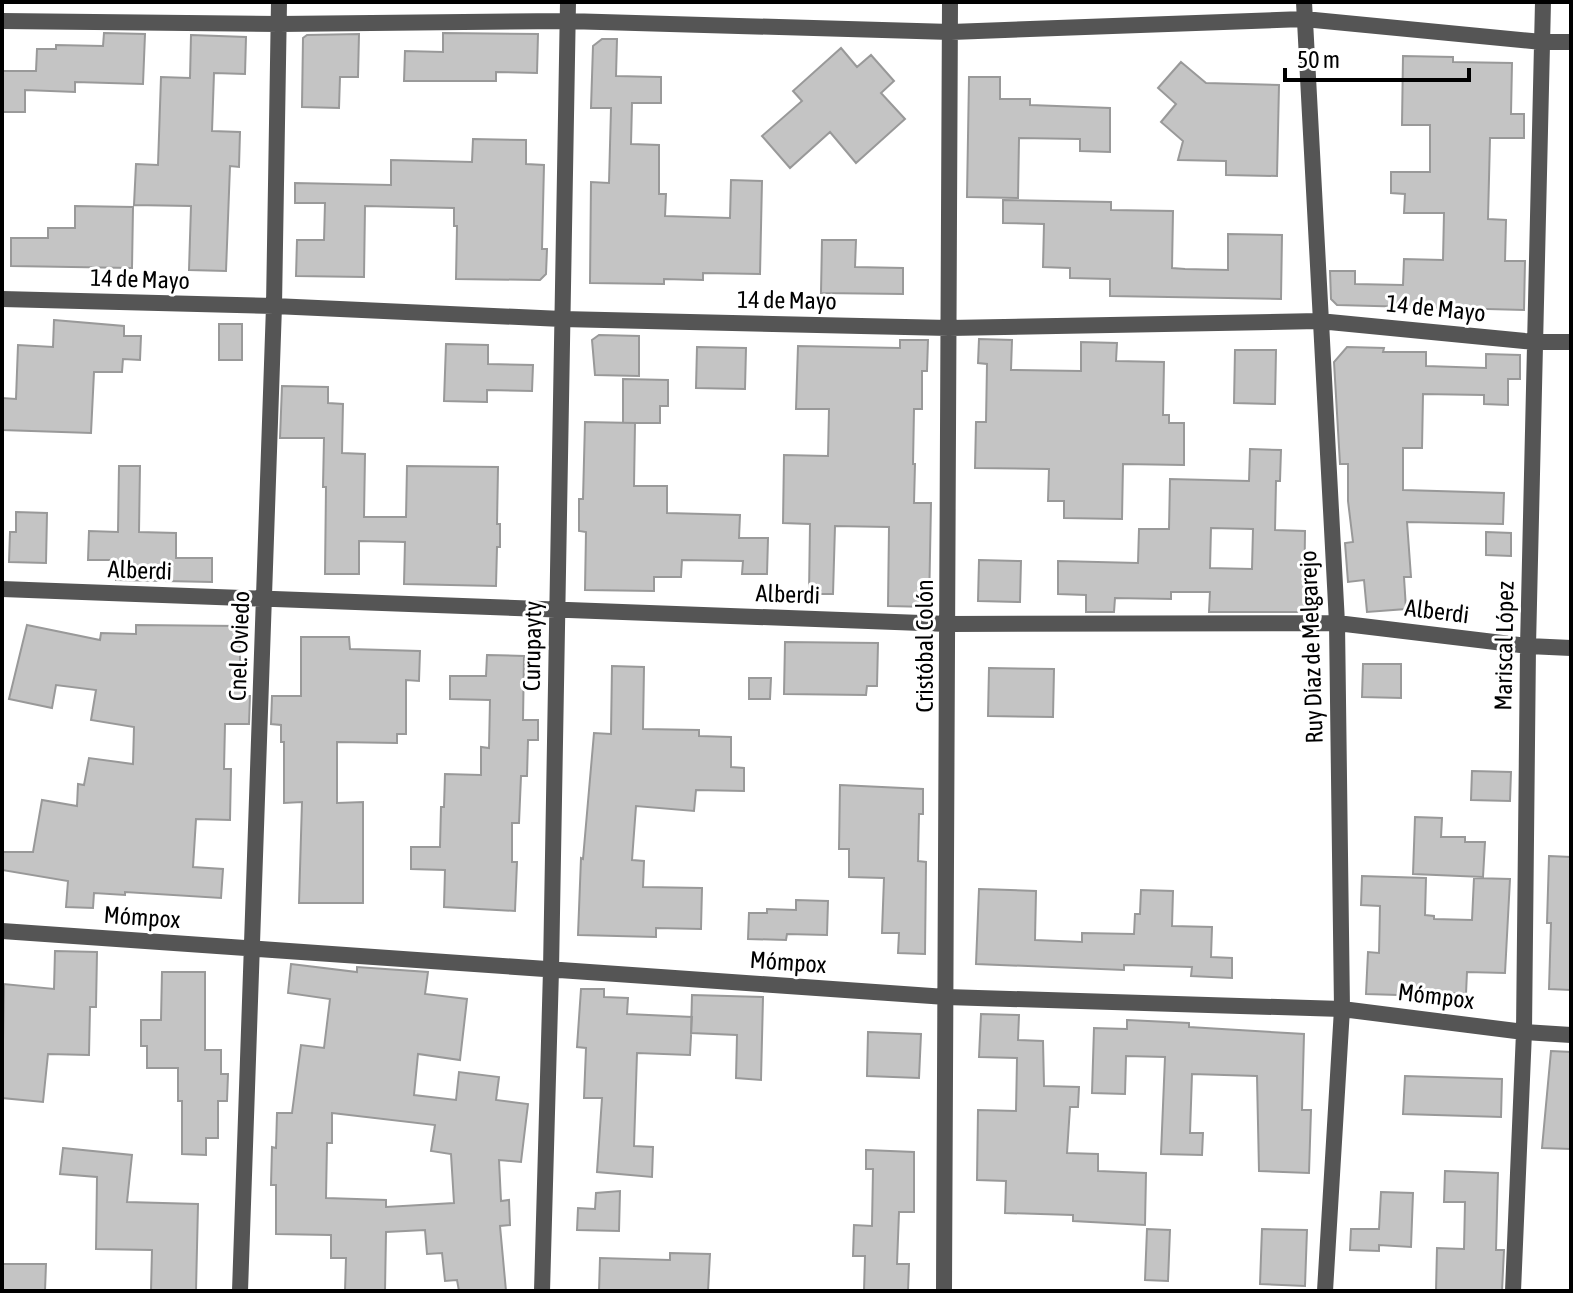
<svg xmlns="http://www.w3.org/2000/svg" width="1573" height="1293" font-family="'Asap Condensed',sans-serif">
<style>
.building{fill:#c4c4c4;stroke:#999;stroke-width:2;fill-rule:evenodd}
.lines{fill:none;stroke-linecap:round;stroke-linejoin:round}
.minor{stroke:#555;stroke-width:16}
.labels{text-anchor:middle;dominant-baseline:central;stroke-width:6;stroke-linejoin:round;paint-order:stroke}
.street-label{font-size:24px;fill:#000;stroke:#fff}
</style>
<rect width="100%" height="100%" fill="#fff"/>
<!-- building -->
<path class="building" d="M104 33 145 34 143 84 75 82V92L25 90V112H2V71H36L37 49H56V45L103 46Z
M443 33 538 34 537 73 496 72V81H404L405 51 443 52Z
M359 34 358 77H340L339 108 302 107 303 38 307 35Z
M191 35 246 37 245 74 214 73 212 131 240 132 239 167 230 166 226 271 189 270 191 206 134 205 136 164 158 165 161 77 190 78Z
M602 39H617L616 76 661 77V103H632L631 144 659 145V194H666L665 216 730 218 731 180 762 181 760 274 703 273V280L664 279V284L590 283 591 182 609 183 611 108H591L593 46Z
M841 48 857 67 871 55 894 81 881 93 905 119 856 163 830 132 790 168 762 136 802 101 793 91Z
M1403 56 1453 57V62L1512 63 1511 114H1524V138H1490L1488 219 1506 220 1505 261H1525L1524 310 1337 305 1331 299 1330 271H1355V284L1403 285 1404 259 1443 260 1444 213H1404L1405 194 1391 193V172H1430V125H1402Z
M1181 62 1206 83 1279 85 1277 176 1226 175V161L1178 160 1183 141 1161 122 1176 104 1158 88Z
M969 77H1000V99H1030V105L1110 108V152L1080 151V139L1019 138 1018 198 967 197Z
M473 139 526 140V164L544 165 542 249H547L546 274 540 280 456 279 457 226H454V208L365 206 364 277 296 276 297 240H324L325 203H295V183L391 185V160L472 162Z
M1003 200 1111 202V210L1173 211 1172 268 1185 269 1228 270V234L1282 235 1281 299 1110 296V279L1070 278V268L1043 267 1044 224 1003 223Z
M75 206 133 207 132 268 11 266V238H48V228H75Z
M822 240H856L855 267 903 268V294L821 293Z
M54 320 124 326V336H141L140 360 123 359 122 372H94L91 433 2 430V398L16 399 18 345 53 347Z
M219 324H242V360H219Z
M599 335 639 336V376L595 375 592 340Z
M979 339 1012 340 1011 370 1081 371V342L1117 343 1116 361 1164 362 1163 415H1169V423H1184V465L1123 464 1122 519 1064 518V501H1048L1049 469 975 468 976 422H986L987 364 978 363Z
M900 340H928L927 371H922V409H914L913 464H915L914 503H931L929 607 888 606 889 527 835 526 833 594H809L810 524 783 523 784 455 828 456 829 409H796L798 346 900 348Z
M446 344 488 345V364L533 365 532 391 487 390V402L444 401Z
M697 347 746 348 745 389 696 388Z
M1347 347 1384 348 1383 352H1426V366L1486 368V354L1520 355V379H1508V405L1484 404V395L1423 394 1422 448H1403V490L1504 493 1503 524 1407 522 1411 577H1404L1406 609 1367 612 1364 580 1348 582 1345 543 1353 542 1348 501V464H1340L1334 362Z
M1235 350H1276L1275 404 1234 403Z
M623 379 668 380V406H660V423H623Z
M282 386 328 387V403L343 404 342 453 365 454 364 517H406L407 466 498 467 497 524H500V547H497L496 586 404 584 405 542 359 541V574H325L326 487H323L324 438H280Z
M585 422 635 423 634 486H667V513L740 515 739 538H768L767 574H742L743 561 682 560 681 577H654V591L585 590 586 532 579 531V499H583Z
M1250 449 1281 450 1280 481H1276L1275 530 1305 531 1304 612H1209L1210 592H1171V599L1115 598 1114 612H1086V595L1058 594V561L1138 563 1139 529H1169L1170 479 1249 481ZM1211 528 1253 529 1252 569 1210 568Z
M119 466H140L139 532 176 533V558H212V582L116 580V560H88L89 531 118 532Z
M16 512 47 513 46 563 9 562 10 532H16Z
M1486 532 1511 533V556L1486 555Z
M979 560 1021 561 1020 602 978 601Z
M27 625 100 640 101 633 136 634V625L240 626V661H246L245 696H250L249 724H225L224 769H231L230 820 196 819 193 867 223 869 221 898 125 892V895L94 893 93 908 66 907 68 881 2 870V852H33L42 800 77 806 78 784 84 785 89 758 133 764 134 727 91 720 96 690 56 685 52 708 9 699Z
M301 637H349L350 649 420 651 419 681 406 680V734H397V743L337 742V803L363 802V903H299L302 802 284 803V742H281V725L271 724 272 696H301Z
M785 642 878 643 877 686H867L866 695 784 694Z
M487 655 524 656 523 720H538V740H528L527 776H521L519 823H512V862H517L515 911 444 907 445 870 411 869V847H440L441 807H444L445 774 481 775V747L489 748 490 700 450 699V676H486Z
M1363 664H1401V698L1362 697Z
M612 666 644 667 643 729 699 730V736L731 737V767L744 768V791L696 790 694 811 636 806 632 860 644 861 643 887 702 888 701 929 656 928V937L578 935 581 858 583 859 594 733 611 734Z
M989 668 1054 669 1053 717 988 716Z
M749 678H771L770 699H749Z
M1472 771 1511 772 1510 801 1471 800Z
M840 785 923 789V814H919L918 861 926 862 925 954 898 953 899 933H882L884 878 849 877V849H839Z
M1415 817 1442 818 1441 837H1465V842H1485L1483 877 1413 874Z
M1549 856 1571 857V990L1549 989 1551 923H1547Z
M1362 876 1426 878 1425 915 1434 916V919L1472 920 1474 878 1510 879 1505 973 1467 972 1466 994 1431 992V996L1366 994 1368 952 1379 953 1380 906 1361 905Z
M979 889 1036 891 1035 940 1082 942V933L1134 934 1135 914H1140L1141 890 1173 891 1172 926 1212 927 1211 957 1232 958V978L1191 976 1192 967 1124 965V970L976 964Z
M796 900 828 901 827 935 787 934 786 940 748 939 749 913H767V909L796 910Z
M55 951 97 952 96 1007H90L89 1055 48 1054 43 1102 2 1098 4 984 54 989Z
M291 964 357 972V967L428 972 425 994 467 999 460 1060 418 1054 414 1095 456 1100 459 1072 499 1077 496 1100 528 1104 521 1162 499 1160 501 1201 509 1200 510 1225 500 1226 506 1291H459L457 1280 445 1281 442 1253 427 1254 425 1230 386 1232 385 1291H345L346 1258H331V1235L276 1234V1185H271L272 1147 276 1148 277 1113H292L301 1045 324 1048 330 999 288 993ZM332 1113 435 1125 431 1151 451 1154 454 1203 386 1207V1200L326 1198 327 1143H332Z
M162 972H205V1050H221V1074H228L227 1101H218V1138H206V1155L182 1154V1101H178V1068H147V1046H141V1020H161Z
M581 989H604V997L628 998 627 1014 692 1017 690 1055 637 1053 634 1146 653 1147 652 1177 597 1172 602 1098H584L586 1048 577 1047Z
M692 995 763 997 761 1080 736 1078 737 1035 691 1033Z
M981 1014 1019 1015 1018 1040 1043 1041 1044 1086 1079 1087 1078 1107H1070L1067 1153 1098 1154V1171L1146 1173 1145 1225 1073 1221V1215L1005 1213 1006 1181 977 1180 978 1110 1016 1111 1017 1058 979 1057Z
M1127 1020 1189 1023V1027L1304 1034 1302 1110H1311L1309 1173 1259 1171 1257 1076 1192 1074 1190 1133H1203L1202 1155 1161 1154 1165 1057 1126 1056 1125 1094 1092 1093 1094 1028 1127 1029Z
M868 1032 921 1034 919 1078 867 1076Z
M1551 1051 1571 1052V1149L1542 1148Z
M1405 1076 1502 1079 1501 1117 1403 1114Z
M63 1148 132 1155 127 1202 198 1204 196 1291H151L152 1250 96 1249 97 1177 60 1174Z
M866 1150 914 1152V1212H899L897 1264H909L908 1291H864L865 1256H853L854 1225 872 1226 873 1169H866Z
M1445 1171 1498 1173 1496 1250H1504L1502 1291H1436L1437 1248 1464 1249 1465 1202H1444Z
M620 1191 619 1231 577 1230 578 1208 595 1209 596 1193Z
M1381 1192 1413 1193 1411 1247 1379 1245V1251L1350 1250 1351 1229H1379Z
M1147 1229 1170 1230 1168 1281 1145 1280Z
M1262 1229 1307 1230 1305 1286 1260 1284Z
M670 1253 710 1254 708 1291H599L600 1258 670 1260Z
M3 1264H46L45 1291H2Z"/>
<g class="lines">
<!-- minor -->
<path class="minor" d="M1304 2 1337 623 1342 1009 1325 1291
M2 21 279 24 567 21 951 32 1304 19 1542 42H1571
M2 299 274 306 562 319 949 328 1319 321 1535 342H1571
M2 589 948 624 1337 623 1528 646 1571 648
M2 931 946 997 1342 1009 1524 1032 1571 1035
M240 1291 274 306 279 2
M542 1291 551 970 568 2
M944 1291 950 2
M1513 1291 1524 1032 1528 646 1543 2"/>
</g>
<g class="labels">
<!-- street labels -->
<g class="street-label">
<text transform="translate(140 279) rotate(2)">14 de Mayo</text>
<text transform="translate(787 300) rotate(1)">14 de Mayo</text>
<text transform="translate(1436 308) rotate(6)">14 de Mayo</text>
<text transform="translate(140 570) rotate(2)">Alberdi</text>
<text transform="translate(788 594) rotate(2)">Alberdi</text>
<text transform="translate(1437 611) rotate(7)">Alberdi</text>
<text transform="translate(239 646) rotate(-88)">Cnel. Oviedo</text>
<text transform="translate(532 646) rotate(-89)">Curupayty</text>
<text transform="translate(924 646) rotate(-90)">Cristóbal Colón</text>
<text transform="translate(1504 646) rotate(-89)">Mariscal López</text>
<text transform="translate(1311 647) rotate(-92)">Ruy Díaz de Melgarejo</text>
<text transform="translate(142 917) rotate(4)">Mómpox</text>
<text transform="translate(788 962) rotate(4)">Mómpox</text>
<text transform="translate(1436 996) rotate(7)">Mómpox</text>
</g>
</g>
<!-- border -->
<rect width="1573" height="1293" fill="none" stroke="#000000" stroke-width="8"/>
<!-- scale -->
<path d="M1285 68v12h184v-12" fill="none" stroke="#000000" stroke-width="4"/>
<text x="1297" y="68" font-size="24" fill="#000000" stroke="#ffffff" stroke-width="6" paint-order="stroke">50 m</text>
</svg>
